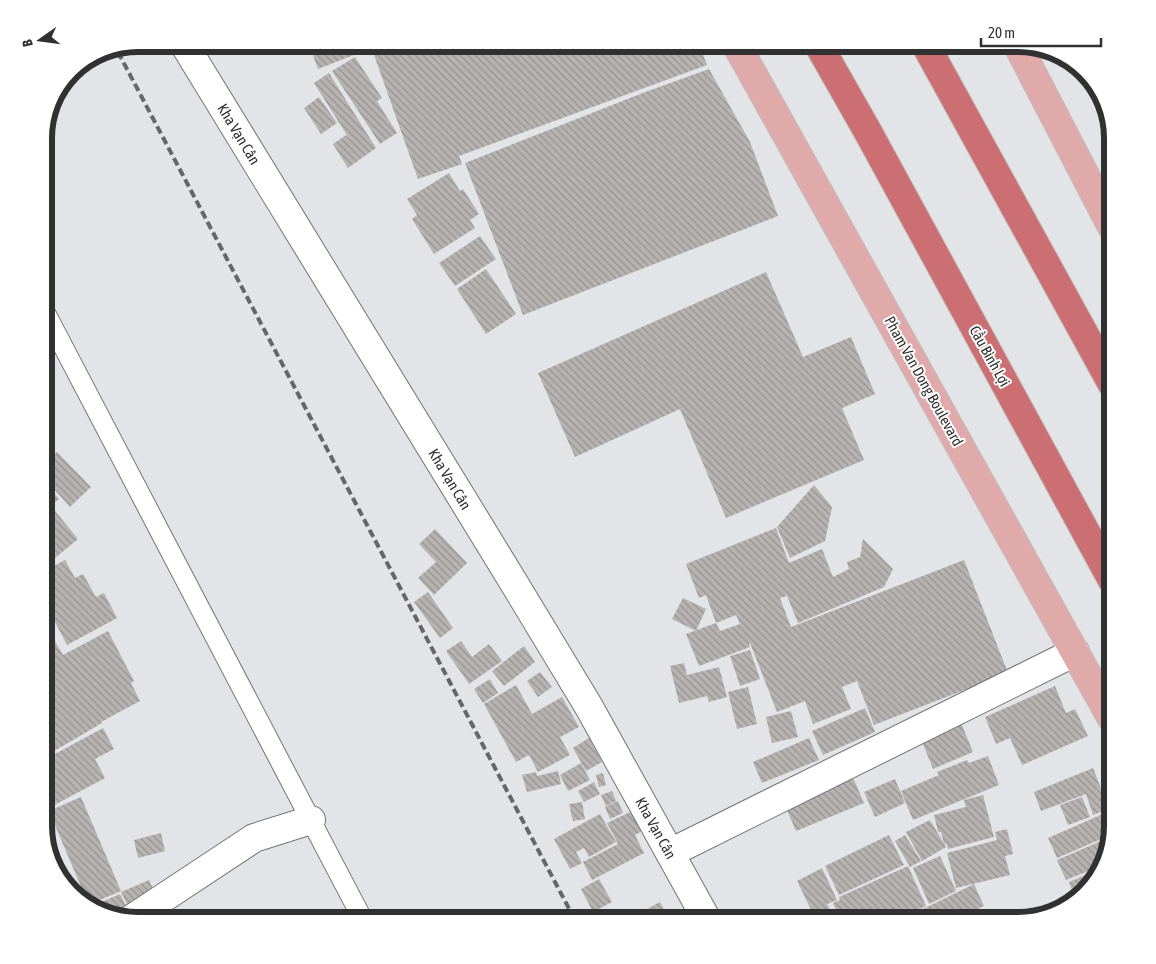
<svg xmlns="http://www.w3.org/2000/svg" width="1156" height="964" font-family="'Asap Condensed',sans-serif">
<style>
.building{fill:url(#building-back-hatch);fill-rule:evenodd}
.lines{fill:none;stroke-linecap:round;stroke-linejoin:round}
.lane-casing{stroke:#727376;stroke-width:21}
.street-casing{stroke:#727376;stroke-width:30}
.secondary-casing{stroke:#727376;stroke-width:30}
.primary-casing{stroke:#c1c1c2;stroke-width:30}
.highway-casing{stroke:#c1c1c2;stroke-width:30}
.lane{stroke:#fff;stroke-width:19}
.street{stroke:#fff;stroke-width:28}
.secondary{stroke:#fff;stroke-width:28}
.primary{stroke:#e0a9aa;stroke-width:28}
.highway{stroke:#cb6f72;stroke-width:28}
.rail{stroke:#656667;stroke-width:4;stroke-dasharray:8 4;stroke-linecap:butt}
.labels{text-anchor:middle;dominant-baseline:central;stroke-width:4;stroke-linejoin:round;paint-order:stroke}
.street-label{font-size:15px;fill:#313132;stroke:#fff}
.rim{fill:none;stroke:#313132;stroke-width:6}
</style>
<defs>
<pattern id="building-back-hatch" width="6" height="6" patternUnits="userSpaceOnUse" patternTransform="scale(1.25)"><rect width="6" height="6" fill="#b7b3b1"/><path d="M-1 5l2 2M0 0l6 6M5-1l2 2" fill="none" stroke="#959291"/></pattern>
</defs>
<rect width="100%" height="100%" fill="#e3e4e8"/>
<!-- building -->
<path class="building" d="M309 44H356L359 53 318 69Z
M370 44H393L373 51Z
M403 44H699L707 65 459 156 462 164 418 179 374 55Z
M355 57 382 98 377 101 397 133 380 144 332 71Z
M709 69 750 142 778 216 523 315 465 163 648 91Z
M329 73 376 148 348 168 333 144 346 135 350 140 314 83Z
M319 97 337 123 321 134 304 108Z
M449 173 460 191 463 189 479 214 470 220 475 228 434 254 412 219 417 215 407 199Z
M480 236 496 259 455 286 439 263Z
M486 269 516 314 486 334 457 289Z
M766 272 803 357 851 337 875 394 842 408 864 460 726 518 680 409 575 457 538 373Z
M57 452 91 487 70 507 44 478V465Z
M44 481 59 499 51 506 78 539 49 563 44 557Z
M814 485 832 507 825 541 790 558 777 527Z
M776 528 789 563 822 549 833 577 849 569 847 562 860 557 863 539 893 569 884 587 798 623 787 596 780 598 791 627 964 560 1008 673 874 725 857 681 842 687 851 709 813 724 805 701 777 712 750 643 749 644 750 647 699 666 686 634 716 623 706 595 699 598 686 564ZM736 615 740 624 720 631 716 623Z
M435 529 467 563 434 595 418 578 436 562 419 544Z
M65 560 75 578 83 574 96 597 104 593 117 618 67 645 54 620 44 626V571Z
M428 592 453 628 440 638 414 602Z
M683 598 706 609 696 631 672 619Z
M108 631 134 681 131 683 140 701 101 722 102 723 44 757V640L52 636 63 655Z
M461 641 472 657 489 644 502 661 469 684 446 651Z
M524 646 535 662 504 686 492 671Z
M750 650 760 679 740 686 730 656Z
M684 663 687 675 719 667 727 697 709 702 707 696 679 703 670 666Z
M540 672 552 687 538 697 527 681Z
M490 679 498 693 483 703 474 689Z
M516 685 532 714 562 697 579 727 560 737 570 755 538 772 529 755 516 762 484 704Z
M1055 686 1066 713 1075 709 1088 736 1022 765 1010 738 996 744 985 717Z
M748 687 757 724 737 729 728 692Z
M865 708 875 732 823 755 812 731Z
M791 711 798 737 772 743 766 717Z
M961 723 973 752 933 769 921 739Z
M103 728 114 749 95 759 105 778 47 809 44 802V760Z
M589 738 602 762 586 771 573 748Z
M809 738 819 760 762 783 753 762Z
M988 756 999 785 913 820 901 791 939 775 937 772 967 760 969 763Z
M581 763 590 780 568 791 560 775Z
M1093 768 1101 788 1095 791 1107 786 1112 800V808L1093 815 1086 794 1041 811 1034 792Z
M558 771 561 784 527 792 522 775 536 772 537 776Z
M603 773 606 785 599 787 596 775Z
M852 775 864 803 796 831 784 803Z
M895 779 905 803 875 817 864 792Z
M594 782 600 794 584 802 578 791Z
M612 791 616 801 606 806 601 795Z
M983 795 994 837 948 849 946 843 944 844 941 832H938L934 815 966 807 964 800Z
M81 797 121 891 93 903 87 901 49 811Z
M1082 797 1090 817 1068 825 1060 805Z
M618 801 623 813 610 819 605 807Z
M582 802 585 819 573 821 569 804Z
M1112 810V826L1108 836 1057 858 1048 838Z
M632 811 642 831 635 835 644 853 592 880 583 862 618 844 607 823Z
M600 814 616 842 589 857 584 848 576 852 582 863 570 869 554 839Z
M930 820 946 847 922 861 906 832Z
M1007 829 1013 854 1005 856 1010 875 956 888 947 853 997 840 995 832Z
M161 833 165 851 138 858 134 840Z
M889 835 904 865 839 895 825 866Z
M905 835 921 861 910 867 895 841Z
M1108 838 1096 868 1066 880 1057 860Z
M940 856 956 891 929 904 913 868Z
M908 866 926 906 920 909 925 920H897L902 917 895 920H840L833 903 840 900 839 897Z
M822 868 837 900 827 904 835 920H816L797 881Z
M1095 871 1089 888 1075 898 1069 882Z
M599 879 612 902 593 912 581 889Z
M149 880 158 900 131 912 121 892Z
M974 884 984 906 979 908 985 920H928L923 909Z
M120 894 130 914 126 916 97 904Z
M660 902 670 920H627Z
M167 911 173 920H154Z"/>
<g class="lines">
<defs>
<path id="lane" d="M44 310 363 920"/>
<path id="street" d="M670 853 1075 652
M133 918 254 838 311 820"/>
<path id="secondary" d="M184 44 514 583 589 707 707 920"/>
<path id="primary" d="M736 44 1112 719
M1017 44 1112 227"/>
<path id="highway" d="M818 44 868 132 1112 580
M925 44 1112 384"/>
</defs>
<!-- lane casing -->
<use href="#lane" class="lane-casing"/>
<!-- street casing -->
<use href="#street" class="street-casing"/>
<!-- secondary casing -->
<use href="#secondary" class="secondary-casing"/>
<!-- primary casing -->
<use href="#primary" class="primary-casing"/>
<!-- highway casing -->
<use href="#highway" class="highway-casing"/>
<!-- lane -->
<use href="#lane" class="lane"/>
<!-- street -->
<use href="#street" class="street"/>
<!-- secondary -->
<use href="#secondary" class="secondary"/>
<!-- primary -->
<use href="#primary" class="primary"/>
<!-- highway -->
<use href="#highway" class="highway"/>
<!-- rail -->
<path class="rail" d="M118 52 575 920"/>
</g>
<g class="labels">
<!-- street labels -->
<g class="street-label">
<text transform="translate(239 134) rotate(59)">Kha Vạn Cân</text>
<text transform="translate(990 356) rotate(61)">Cầu Bình Lợi</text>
<text transform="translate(924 381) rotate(61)">Pham Van Dong Boulevard</text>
<text transform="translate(450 479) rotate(59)">Kha Vạn Cân</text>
<text transform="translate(656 828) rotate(61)">Kha Vạn Cân</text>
</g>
</g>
<!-- crop -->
<path d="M0 0H1156V964H0ZM138 52H1018A86 86 0 0 1 1104 138V826A86 86 0 0 1 1018 912H138A86 86 0 0 1 52 826V138A86 86 0 0 1 138 52Z" fill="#fff" fill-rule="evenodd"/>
<path class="rim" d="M138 52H1018A86 86 0 0 1 1104 138V826A86 86 0 0 1 1018 912H138A86 86 0 0 1 52 826V138A86 86 0 0 1 138 52Z"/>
<!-- north arrow -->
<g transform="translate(40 40) rotate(256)" stroke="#ffffff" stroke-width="4" paint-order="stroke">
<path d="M0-4L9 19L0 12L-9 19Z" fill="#313132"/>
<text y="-8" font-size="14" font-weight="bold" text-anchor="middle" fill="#313132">B</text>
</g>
<!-- scale -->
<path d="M981 38v8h120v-8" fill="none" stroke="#313132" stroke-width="2.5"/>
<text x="988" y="38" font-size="15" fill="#313132" stroke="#ffffff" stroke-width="4" paint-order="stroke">20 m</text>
</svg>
